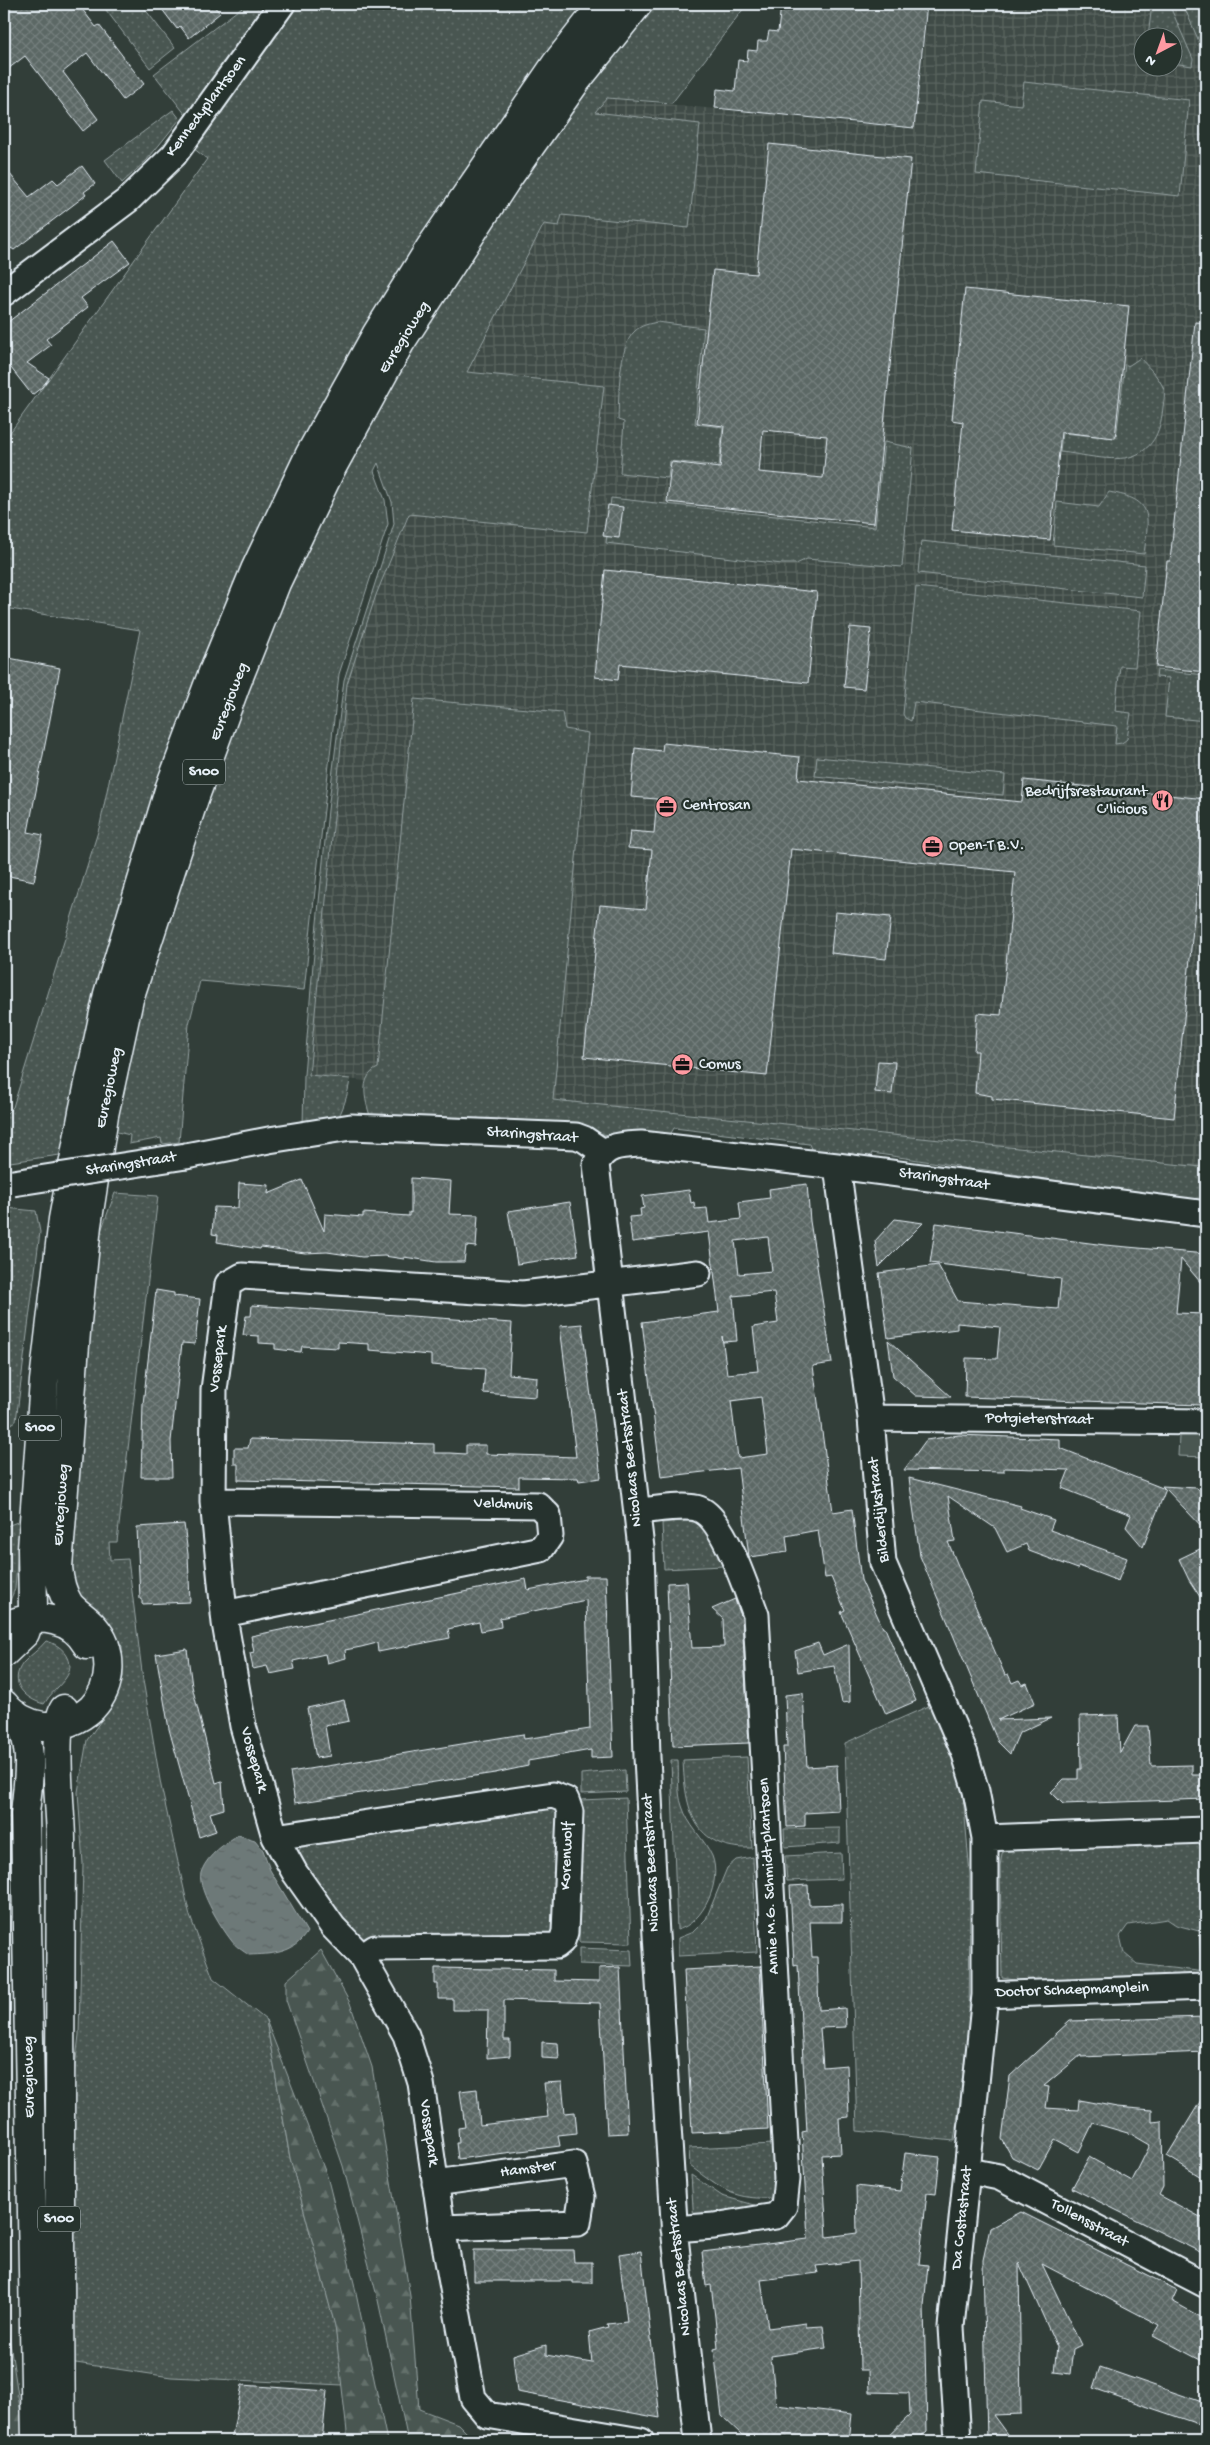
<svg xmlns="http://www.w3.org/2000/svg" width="1210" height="2445" font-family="'Gochi Hand',sans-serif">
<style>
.industrial{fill:url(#industrial-grid);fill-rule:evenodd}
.grass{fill:url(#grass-dots);stroke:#98a4a4}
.forest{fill:url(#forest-firs);stroke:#98a4a4}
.park{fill:#495651;stroke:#98a4a4}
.water{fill:url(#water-ripples);stroke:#9ea9ab}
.building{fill:url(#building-cross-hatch);stroke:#e8f1f8;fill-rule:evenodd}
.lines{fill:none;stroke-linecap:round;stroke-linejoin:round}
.minor-casing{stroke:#e8f1f8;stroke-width:29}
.major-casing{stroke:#e8f1f8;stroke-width:31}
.minor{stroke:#26332d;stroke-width:25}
.major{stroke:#26332d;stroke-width:28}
.minor-bridge-casing{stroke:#e8f1f8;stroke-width:29;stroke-linecap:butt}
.minor-bridge{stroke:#26332d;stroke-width:25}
.labels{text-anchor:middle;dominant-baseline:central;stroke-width:4.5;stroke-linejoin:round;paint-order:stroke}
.shield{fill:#26332d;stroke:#aeb8bb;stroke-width:1}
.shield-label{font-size:15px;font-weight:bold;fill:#e8f1f8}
.street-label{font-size:16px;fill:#e8f1f8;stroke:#26332d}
.poi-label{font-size:16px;fill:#e8f1f8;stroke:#26332d;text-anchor:start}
</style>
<defs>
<pattern id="industrial-grid" width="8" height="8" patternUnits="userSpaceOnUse" patternTransform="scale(1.25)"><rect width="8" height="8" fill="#3f4b46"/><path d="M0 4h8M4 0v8" fill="none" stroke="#5b6561"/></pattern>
<pattern id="grass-dots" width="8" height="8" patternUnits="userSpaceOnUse" patternTransform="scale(1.25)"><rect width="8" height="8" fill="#495651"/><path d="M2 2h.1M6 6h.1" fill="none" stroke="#636f6b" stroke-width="1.8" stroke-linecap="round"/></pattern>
<pattern id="forest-firs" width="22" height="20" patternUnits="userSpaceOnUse" patternTransform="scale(1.25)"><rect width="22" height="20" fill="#495651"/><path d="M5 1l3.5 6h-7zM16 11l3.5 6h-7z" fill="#636f6b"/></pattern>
<pattern id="water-ripples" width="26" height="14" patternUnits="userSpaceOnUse" patternTransform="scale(1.25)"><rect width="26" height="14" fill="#6d7978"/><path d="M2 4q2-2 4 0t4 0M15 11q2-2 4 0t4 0" fill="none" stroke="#5b6363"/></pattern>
<pattern id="building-cross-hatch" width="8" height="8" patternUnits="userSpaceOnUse" patternTransform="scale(1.25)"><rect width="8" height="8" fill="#5c6865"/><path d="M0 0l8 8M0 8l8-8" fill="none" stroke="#737e7c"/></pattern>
</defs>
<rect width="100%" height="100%" fill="#323e39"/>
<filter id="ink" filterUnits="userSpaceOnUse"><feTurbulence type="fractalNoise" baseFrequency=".02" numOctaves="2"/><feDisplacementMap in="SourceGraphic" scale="10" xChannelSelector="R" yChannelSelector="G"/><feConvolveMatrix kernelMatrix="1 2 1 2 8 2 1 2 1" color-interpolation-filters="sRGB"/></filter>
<g filter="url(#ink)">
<!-- industrial -->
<path class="industrial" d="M929 4H1206V1182L554 1101 309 1075 347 684 376 595 467 372 544 224 559 226 584 125 607 98 914 129ZM1142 38H1172V68H1142Z"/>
<!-- grass -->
<path class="grass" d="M114 4H141L175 48 150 68 106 10Z
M246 4H272L189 119 154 74Z
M294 4H593L363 336 67 1154 10 1162 4 1167V1116L13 1107 100 825 140 630 4 608V441L207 159 193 148Z
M646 4H747L672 103 607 98 595 112 700 124 689 228 562 215 559 226 544 224 467 372 604 386 587 532 409 514 376 595 347 684 309 1075 350 1079C348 1095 343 1110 335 1124L303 1127 304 1075 313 964 328 810 344 680 394 524 392 502 378 463 374 471 385 500 388 524 339 674 304 990 200 981 189 1024 179 1142 162 1144 161 1138 129 1144 130 1135 113 1131 135 1020 255 648 399 356Z
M1152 4H1169L1193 59 1192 66 1173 63 1172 38 1148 37Z
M1183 4H1206V58Z
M1024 82 1189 100 1180 196 976 174 983 101 1021 105Z
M173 110 180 119 147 160 122 183 105 160Z
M657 322 704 328 695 424 723 427 719 466 670 461 668 478 620 473 624 422 618 420C619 398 618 345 635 331 641 325 649 324 657 322Z
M1140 358C1147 366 1157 375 1162 385 1166 392 1164 399 1163 407 1161 428 1155 448 1133 456 1112 463 1082 454 1060 452L1062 433 1116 438 1125 364 1128 366Z
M884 442 913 448 902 567 807 559 796 564H782L606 543 611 498 875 527Z
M1109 492C1154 500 1149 514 1144 554L1053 545 1057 502 1099 507Z
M921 541 1145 565 1142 597 918 573Z
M916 587 1141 611 1135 667 1120 666 1115 711 1131 713 1127 739 1122 743 1115 744 1117 726 914 702 911 721 905 718 903 714Z
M1157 670 1206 675V721L1165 717 1169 678 1156 677Z
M414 699 562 712 565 729 588 733 553 1100 1202 1167 1204 1149H1206V1203L979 1169 977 1174 959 1171 958 1166 872 1153 869 1159 812 1151 809 1144 674 1128 670 1135H609L554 1126 372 1121C366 1105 357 1077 378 1068Z
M817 757 1005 775 1003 795 815 776Z
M115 1193 158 1196 117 1542H109L110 1560 128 1559 143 1680 161 1786 190 1916 213 1978 266 2020 290 2158 335 2325 343 2385 171 2377 69 2362 67 2132 79 2035 83 1864 78 1792 87 1740 108 1711 123 1677 122 1646 75 1591 72 1574 97 1242Z
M6 1208 36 1211 40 1232 16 1421 4 1429V1365L9 1364V1361L4 1358V1209Z
M693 1520 706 1526 723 1566 664 1569 662 1523Z
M20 1521 15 1589 4 1614V1527Z
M46 1641C63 1645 78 1662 65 1679 58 1688 50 1694 44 1704 25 1699 8 1683 23 1663 29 1656 39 1650 46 1641Z
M931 1705 961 1772 970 1874 969 2042 954 2141 857 2131 845 1743Z
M4 1757C11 1777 16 1828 13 1848 11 1861 7 1874 4 1886Z
M747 1757 752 1848C693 1850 685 1808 683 1760Z
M671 1760H678C679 1775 677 1792 682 1806 688 1826 704 1838 712 1856 722 1881 704 1923 677 1930Z
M625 1770 626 1792 581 1794V1774Z
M626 1798 631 1943 579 1942 581 1800Z
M539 1803 560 1809 562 1925 546 1941 353 1938 297 1857 301 1846Z
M840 1828V1843L785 1847 784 1829Z
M1200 1841 1206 1845V1961H1201L1199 1931 1176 1925 1167 1919 1128 1925 1120 1936 1124 1953 1137 1964 1206 1972V1978L1015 1986V1980L1002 1978 1000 1867 1002 1853 1013 1846Z
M841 1853 842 1879 787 1881 785 1856Z
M753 1857 757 1952 678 1956V1938L693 1932 706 1919 727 1868 736 1860Z
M579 1948 631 1950 632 1966 579 1964Z
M774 2144 777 2198C733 2200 724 2191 690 2166L689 2148Z
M691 2175 722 2196 755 2205 754 2215 694 2223Z"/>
<!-- forest -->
<path class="forest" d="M321 1950 350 2003 372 2067 410 2296 419 2409 458 2424 475 2441H408L378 2300 343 2166 286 2000V1981Z
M266 2020 327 2176 354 2283 387 2441H348L335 2326 290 2158Z
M4 2304 25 2441H4Z"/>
<!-- park -->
<path class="park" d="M1206 1435V1457L1178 1456 1179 1436Z"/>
<!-- water -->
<path class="water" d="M238 1835 255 1840 263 1850 270 1870 307 1932C294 1954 272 1954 249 1955 243 1951 235 1946 231 1940 221 1927 194 1885 202 1870 208 1855 225 1843 238 1835Z"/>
<!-- building -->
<path class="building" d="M4 4H78L96 27 99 25 144 84 123 100 87 53 63 72 98 119 83 131 25 56 4 72Z
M158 4H212L220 13 189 38 180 26 177 29Z
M781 4H927L914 128 715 108 717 89 735 91 738 60 747 61 748 50 757 51 758 41H767L769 31 778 32Z
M769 144 911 159 874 523 667 502 671 462 720 468 724 426 697 423 713 270 756 274ZM763 430 827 436 823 478 759 472Z
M82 166 95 184 84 192 86 195 14 250 11 248 4 253V167L29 197 53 179 58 184Z
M114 241 130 262 81 298 88 307 46 339 51 345 27 363 49 378 42 387 32 395 4 359V325Z
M965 289 1129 306 1115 438 1061 432 1050 540 952 530 963 422 952 420Z
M1195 322 1206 323V672L1156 667 1167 561H1170Z
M608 505 623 507 619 538 603 536Z
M605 570 817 592 808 683 620 664 618 680 595 677Z
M850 627 871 629 864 689 844 687Z
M4 657 60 668 28 832 43 835 34 881 4 875Z
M663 743 800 757 798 779 1022 802 1024 780 1206 799 1174 1118 992 1099V1096L975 1093 978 1051H974L977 1013 1001 1015 1015 872 791 849 767 1076 584 1057 600 905 646 909 652 850 628 848 630 831 654 833 657 799 631 797 635 748 662 751Z
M835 912 891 917 886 959 831 953Z
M878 1061 895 1062 892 1094 875 1092Z
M411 1178 451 1181 449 1214 478 1215 476 1247 466 1246 464 1262H436L404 1257V1259L384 1256 362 1257 327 1252 305 1253 261 1247 260 1249 217 1242 218 1235 212 1234 214 1207 238 1208 239 1183 269 1185 268 1194 302 1180 324 1231 325 1214 363 1217V1213L409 1216V1212L411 1213Z
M807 1184 810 1221 832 1363 813 1366 833 1512 852 1509 861 1580 883 1628H885L916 1701 886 1714 841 1612 845 1610 831 1577 825 1578 818 1530 786 1536 788 1552 749 1557 738 1468 661 1477 642 1322 719 1312 709 1232 632 1242 629 1217 641 1216 640 1209 644 1208 642 1196 689 1190 691 1203 694 1202 695 1209 707 1208 709 1223 741 1219 739 1202 770 1198 769 1189ZM768 1237 772 1271 739 1274 735 1241ZM774 1292 778 1323 753 1327 758 1371 727 1374 722 1336 723 1342 737 1341 733 1296ZM761 1397 768 1454 738 1458 731 1401Z
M570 1202 578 1255 517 1264 508 1211Z
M895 1219 923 1223 879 1267 875 1241Z
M936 1223 1105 1245 1206 1254V1289L1181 1259 1176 1313 1206 1314V1400L1201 1405 965 1397 966 1358 997 1359 1000 1327 957 1323V1329L888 1338 879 1273 938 1265 958 1301 1058 1309 1061 1279 930 1263Z
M156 1290 174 1293V1296L200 1299 195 1344 182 1343 171 1441 172 1477H141L143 1404Z
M252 1305 512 1323 509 1374 537 1377 536 1397 483 1393 485 1369 431 1365V1355L369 1350V1344L338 1342V1348L302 1346 301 1352 275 1349V1344L259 1343V1336L243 1335 246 1316H251Z
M582 1324 601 1478 579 1481 578 1478 519 1477V1487L238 1480V1464H234V1448H248L250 1439 434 1444V1453H450L466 1454V1445H486V1454L576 1457 560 1326Z
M888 1340 920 1369 951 1397 916 1396 893 1376Z
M959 1435 1060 1439V1448L1165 1489 1162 1486 1197 1488 1206 1498V1531L1166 1489 1143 1547 1126 1527 1131 1515 1062 1488 1069 1470 1004 1468V1472L904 1470 926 1440Z
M909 1478 1021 1506 1020 1508 1054 1520 1050 1530 1127 1558 1118 1581 1079 1566 1078 1569 1029 1551 1026 1544 1007 1552 995 1528 948 1496 955 1541 948 1542 962 1575 1005 1675 1008 1674 1012 1683 1019 1680 1022 1685 1027 1683 1035 1703 998 1720 1051 1718 1019 1733 1010 1754 998 1742 920 1556Z
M184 1524 188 1554 190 1602 142 1604V1599H140L137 1527Z
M1206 1546V1606L1189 1580 1179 1559Z
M585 1576H606L613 1757 591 1758V1750L528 1761V1766L495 1773 295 1803 290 1772 523 1734 524 1739 590 1729 586 1600 500 1618 501 1627 481 1631 479 1622 448 1629 450 1638 378 1652 377 1643 361 1647 345 1650 346 1658 327 1663 325 1654 293 1661 295 1669 270 1674 267 1666 253 1669 250 1653 254 1652 251 1636 526 1579 528 1590 585 1579Z
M687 1582 692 1648 724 1647 723 1619 712 1609 735 1599 736 1603 742 1618 749 1743 673 1746 667 1583Z
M818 1643 823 1655 849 1644 850 1702 842 1703 834 1666 798 1672 795 1651Z
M187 1649 192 1686 216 1783 222 1781 224 1809 210 1813 216 1831 199 1837 169 1729 156 1654Z
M803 1693 807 1767 837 1765 839 1811 805 1813V1826L787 1827 783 1747H787L785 1695Z
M344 1700 349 1721 325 1726 330 1756 316 1758 307 1708Z
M1118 1715 1120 1753 1135 1726H1148L1151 1766 1192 1765V1775H1206V1799L1063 1804 1051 1792 1064 1779H1078V1769H1081L1080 1716Z
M808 1885 809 1905 842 1904V1922H810L812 1957H817L819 2010 845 2008 846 2027 820 2028 823 2067 847 2065 849 2117 839 2118 841 2154 822 2155 827 2237 857 2233 856 2186 900 2191 905 2153 940 2157 936 2194 927 2193 919 2264 928 2265 924 2306 927 2431 916 2441H883L910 2415 909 2393 870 2392 869 2370H860L858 2261 816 2266 818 2273 761 2280 768 2328 806 2323V2327L823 2326 826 2348 771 2356 776 2405 852 2414 849 2441H788L742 2435 722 2416 714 2349 718 2348 715 2317 711 2285 706 2286 702 2252 808 2239 802 2132 807 2131 804 2080 798 1965 794 1966 790 1886Z
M760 1966 768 2129 692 2133 684 1970Z
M620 1967 628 2133 607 2134 600 2003 504 2000V2040H510V2056L487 2058 488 2010H453V1999H438V1984H435V1968L554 1970V1981L599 1982V1968Z
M1206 2017V2052L1081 2057V2055L1044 2086 1049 2087 1046 2108 1078 2110 1079 2100 1117 2107 1152 2110V2122L1162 2121 1163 2187 1159 2195 1206 2220V2255L1072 2188 1089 2157 1132 2181 1150 2145 1131 2134 1093 2123 1079 2152 1055 2139 1038 2170 1012 2157 1002 2139 1010 2076 1070 2021Z
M542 2042 558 2043 559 2059 542 2058Z
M562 2082 565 2113 575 2112 577 2133 558 2135 560 2146 458 2159 456 2143H459L458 2128 465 2127 460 2091 477 2089 480 2125 548 2117 544 2083Z
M1206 2092V2180L1167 2156Z
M1021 2212 1177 2290 1172 2301 1206 2320V2363L1153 2335 1159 2325 1042 2264 1081 2345 1073 2349 1070 2374 1054 2372 1057 2347 1019 2263 1021 2414 993 2415 1012 2441H987L983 2260 990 2228Z
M474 2250H573L574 2262H592V2283H573V2281H474Z
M641 2251 660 2418 517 2392 513 2355 546 2345V2355L592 2363 589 2332 608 2327 607 2324 627 2322 619 2254Z
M1100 2367 1205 2403 1198 2424 1093 2388Z
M242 2385 327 2391 322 2441H231Z"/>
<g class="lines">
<defs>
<path id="minor" d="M4 293 128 200 174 155 282 4
M186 1156 269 1140 351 1127 576 1136 584 1139 603 1152
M837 1166 871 1418 883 1563 965 1754 976 1791 985 1838
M871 1418 1206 1422
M213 1501 538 1505 548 1515 550 1536 541 1549 224 1614
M638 1511C653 1510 686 1504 699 1509 724 1518 746 1589 756 1615L787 2179 784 2206 776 2216 714 2226 674 2229
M275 1837 553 1795 566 1800 570 1812 565 1932 562 1941 556 1946 375 1948 362 1957
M985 1995 1206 1987
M969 2171 999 2177 1206 2285
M435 2183 574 2164 582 2197 578 2223 442 2228
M641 2441 487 2415 473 2398 442 2228 421 2083 406 2035 362 1957 333 1927 319 1907 295 1873 275 1837 243 1726 225 1623 213 1501 214 1390 228 1284 242 1276 523 1294 698 1273
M698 2441 675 2237 656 1935 647 1757 641 1548 596 1164C605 1144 623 1145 641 1144L837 1166 1206 1214
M958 2441 951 2327 985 1995V1838L1206 1830"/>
<path id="major" d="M13 1623C40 1614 72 1618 87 1645
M4 1653 25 1633 33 1609 32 1549 44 1381 63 1219 83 1112 108 994 170 787 213 672 255 570 310 454 376 335 430 248 556 64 603 4
M4 1704C13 1716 28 1724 43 1726 61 1727 79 1720 92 1708 113 1686 114 1650 94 1627 87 1618 76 1613 69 1604 62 1593 59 1580 58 1567L76 1332 87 1225 104 1115 129 999 194 799 236 684 276 583 331 469 400 343 505 182 577 80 638 4
M16 1715C36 1746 28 1779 25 1814L36 2441
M61 2441C59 2241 60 2041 61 1840 61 1813 51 1728 64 1709"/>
</defs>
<!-- minor casing -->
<use href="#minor" class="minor-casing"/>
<!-- major casing -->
<use href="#major" class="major-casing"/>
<!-- minor -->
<use href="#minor" class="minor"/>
<!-- major -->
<use href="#major" class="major"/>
<defs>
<path id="minor-bridge" d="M13 1183 186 1156"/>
</defs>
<!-- minor-bridge casing -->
<use href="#minor-bridge" class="minor-bridge-casing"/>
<!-- minor-bridge -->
<use href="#minor-bridge" class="minor-bridge"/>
</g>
</g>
<!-- icons -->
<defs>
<symbol id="restaurant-disc" viewBox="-11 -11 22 22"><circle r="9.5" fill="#ff9aa2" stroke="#26332d"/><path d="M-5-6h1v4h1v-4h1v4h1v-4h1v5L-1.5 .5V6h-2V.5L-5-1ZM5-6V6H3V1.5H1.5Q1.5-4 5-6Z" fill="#111"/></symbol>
<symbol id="office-disc" viewBox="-11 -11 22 22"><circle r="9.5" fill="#ff9aa2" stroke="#26332d"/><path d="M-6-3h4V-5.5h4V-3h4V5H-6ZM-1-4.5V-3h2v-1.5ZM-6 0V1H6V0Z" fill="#111"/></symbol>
</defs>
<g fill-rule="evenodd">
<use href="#restaurant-disc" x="1150" y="788" width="25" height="25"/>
<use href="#office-disc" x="654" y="794" width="25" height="25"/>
<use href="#office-disc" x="920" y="834" width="25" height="25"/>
<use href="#office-disc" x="670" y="1052" width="25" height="25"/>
</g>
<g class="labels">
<!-- shield labels -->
<g class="shield">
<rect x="183" y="759.5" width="42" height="25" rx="4"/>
<rect x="19" y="1415.5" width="42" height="25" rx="4"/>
<rect x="38" y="2206.5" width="42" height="25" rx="4"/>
</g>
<g class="shield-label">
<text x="204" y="772">S100</text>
<text x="40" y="1428">S100</text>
<text x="59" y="2219">S100</text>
</g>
<!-- street labels -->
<g class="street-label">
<text transform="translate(207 107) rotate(-53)">Kennedyplantsoen</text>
<text transform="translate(405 338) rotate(-58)">Euregioweg</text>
<text transform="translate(230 702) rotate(-69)">Euregioweg</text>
<text transform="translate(110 1088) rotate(-78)">Euregioweg</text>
<text transform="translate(532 1136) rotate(4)">Staringstraat</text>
<text transform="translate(131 1165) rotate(-9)">Staringstraat</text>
<text transform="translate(944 1180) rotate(8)">Staringstraat</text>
<text transform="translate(219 1359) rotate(-83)">Vossepark</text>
<text transform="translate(1039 1420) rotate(1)">Potgieterstraat</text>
<text transform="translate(631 1458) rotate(-96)">Nicolaas Beetsstraat</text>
<text transform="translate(62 1505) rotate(-86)">Euregioweg</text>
<text transform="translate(503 1505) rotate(2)">Veldmuis</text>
<text transform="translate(880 1510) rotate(-96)">Bilderdijkstraat</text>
<text transform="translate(253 1760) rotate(74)">Vossepark</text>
<text transform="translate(568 1856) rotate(-88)">Korenwolf</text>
<text transform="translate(652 1863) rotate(-93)">Nicolaas Beetsstraat</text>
<text transform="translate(770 1876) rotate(-93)">Annie M.G. Schmidt-plantsoen</text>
<text transform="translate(1072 1991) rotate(-2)">Doctor Schaepmanplein</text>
<text transform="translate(30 2077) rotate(-91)">Euregioweg</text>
<text transform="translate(428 2133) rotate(82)">Vossepark</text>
<text transform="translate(528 2170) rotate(-8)">Hamster</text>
<text transform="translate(963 2218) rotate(-84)">Da Costastraat</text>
<text transform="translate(1089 2224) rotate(28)">Tollensstraat</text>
<text transform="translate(680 2267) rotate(-96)">Nicolaas Beetsstraat</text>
</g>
<!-- poi labels -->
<g class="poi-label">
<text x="1147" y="792" text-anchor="end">Bedrijfsrestaurant<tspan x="1147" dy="18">C'licious</tspan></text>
<text x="683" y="806">Centrosan</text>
<text x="949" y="846">Open-T B.V.</text>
<text x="699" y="1065">Comus</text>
</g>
</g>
<!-- margin -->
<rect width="1210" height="2445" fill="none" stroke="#26332d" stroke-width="20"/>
<rect x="10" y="10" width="1190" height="2425" fill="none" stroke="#e8f1f8" stroke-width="2" filter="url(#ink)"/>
<!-- north arrow -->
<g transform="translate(1158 52) rotate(221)"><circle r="24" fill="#26332d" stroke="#747f7e"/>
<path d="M0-4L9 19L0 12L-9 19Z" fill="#ff9aa2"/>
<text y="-8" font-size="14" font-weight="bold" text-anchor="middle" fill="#e8f1f8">N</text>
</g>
</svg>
